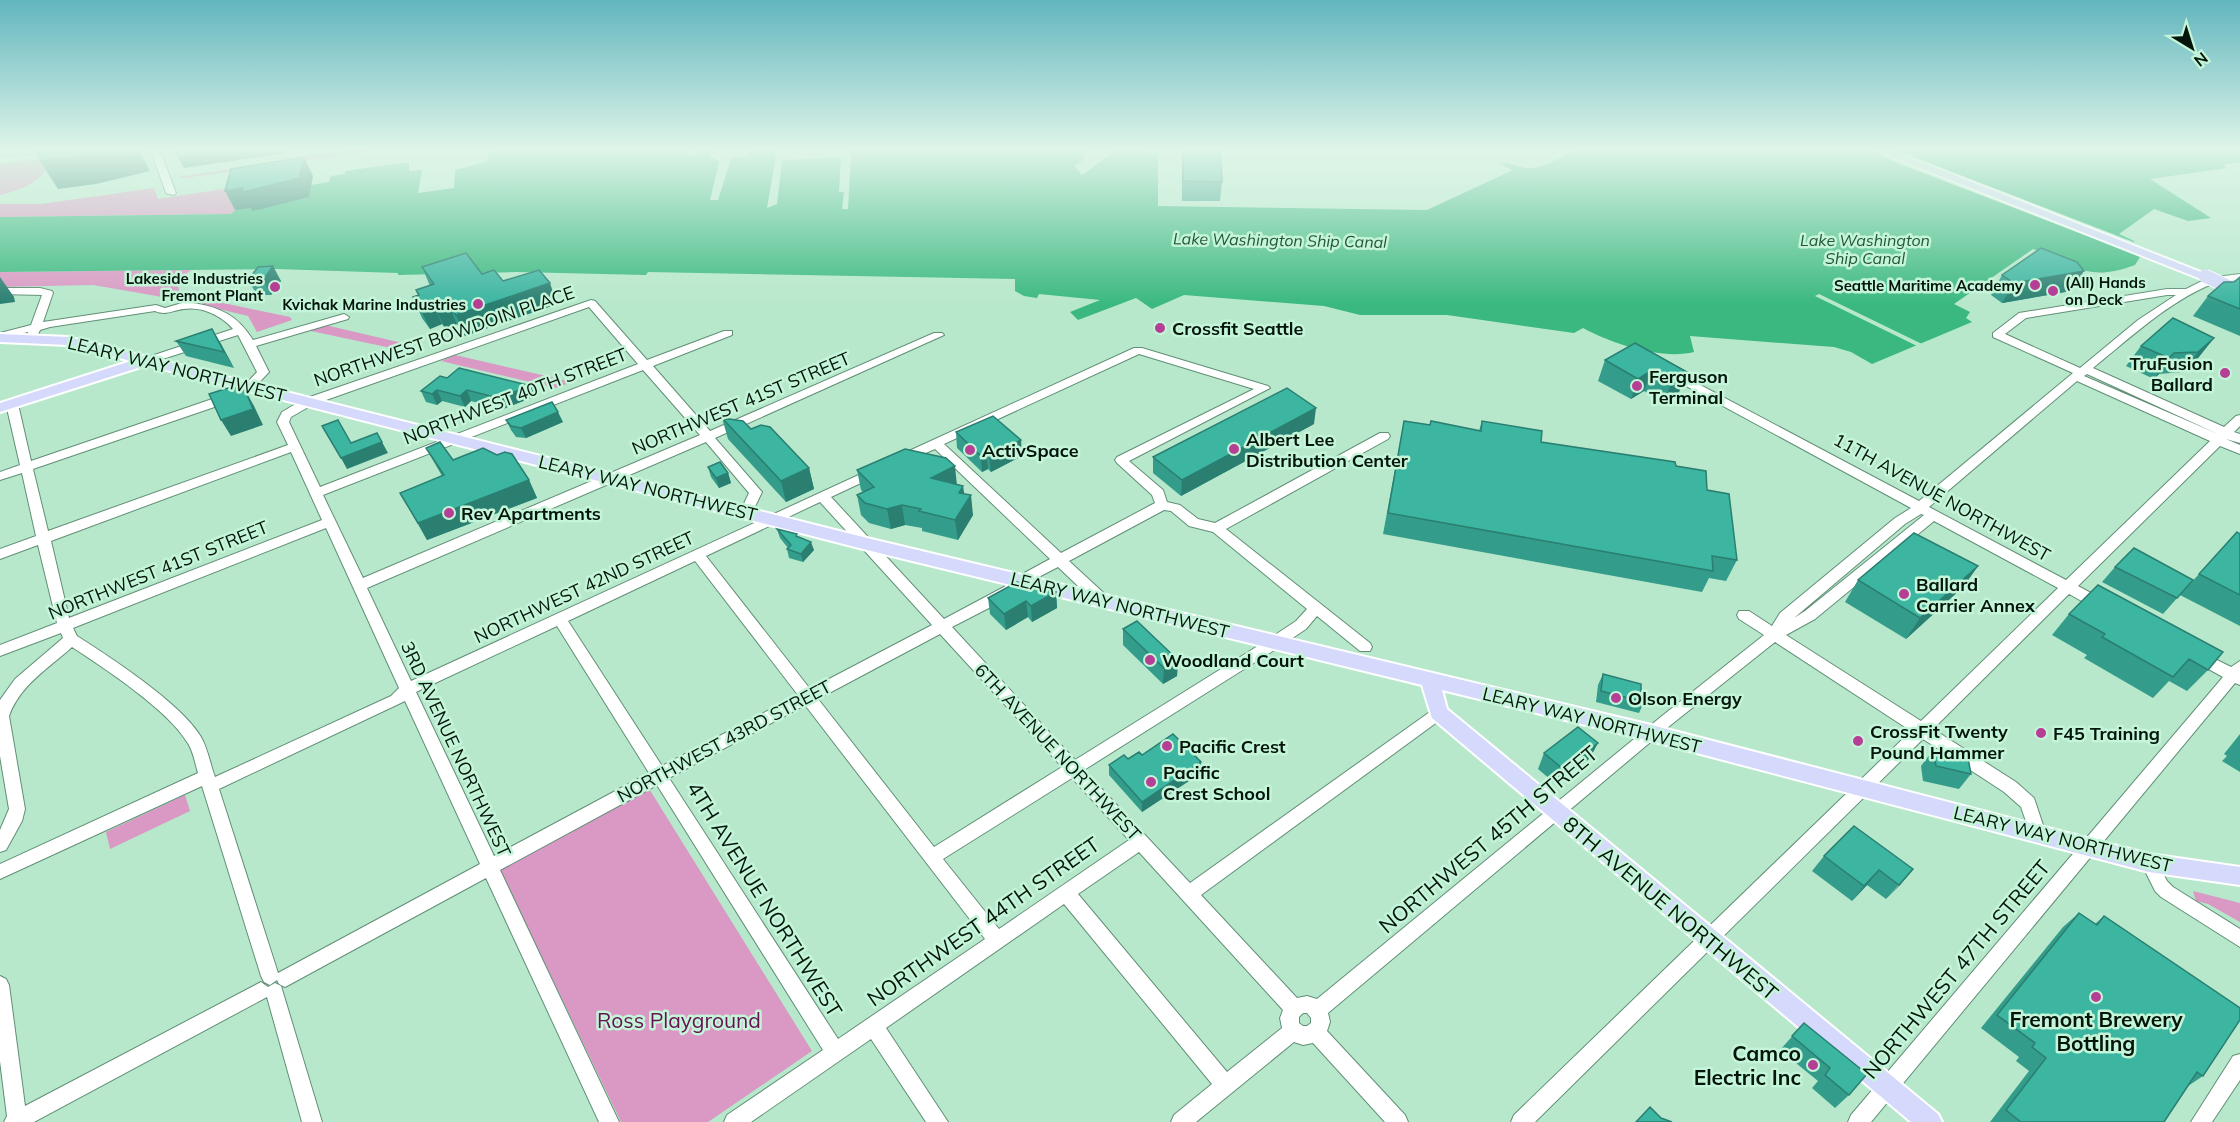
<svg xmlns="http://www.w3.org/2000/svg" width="2240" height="1122" font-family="Mulish,sans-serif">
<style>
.green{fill:#da98c4}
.water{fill:#3ab880}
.pier{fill:#b7e8cc}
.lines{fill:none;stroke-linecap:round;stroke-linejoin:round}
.minor-casing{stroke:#618f76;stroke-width:2}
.major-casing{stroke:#fff;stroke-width:4}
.minor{fill:#fff;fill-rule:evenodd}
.major{fill:#d5d9fb;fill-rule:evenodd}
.major-bridge-casing{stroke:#fff;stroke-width:15;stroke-linecap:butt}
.major-bridge{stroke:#d5d9fb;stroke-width:13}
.wall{fill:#349c8a}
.shaded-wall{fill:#2a7f71}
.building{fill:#3cb5a1;stroke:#2a7f71;stroke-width:1.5}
.poi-dot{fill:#b63f96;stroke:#c4f5d9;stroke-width:2}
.labels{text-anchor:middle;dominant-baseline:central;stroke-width:5;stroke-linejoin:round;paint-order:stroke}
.far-poi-label{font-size:15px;font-weight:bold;fill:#04150c;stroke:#c4f5d9;text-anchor:end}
.far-water-label{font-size:16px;font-style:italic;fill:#24553d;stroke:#c4f5d9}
.poi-label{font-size:18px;font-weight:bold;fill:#04150c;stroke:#c4f5d9;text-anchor:start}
.street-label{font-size:18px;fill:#04150c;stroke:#c4f5d9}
.near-street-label{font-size:21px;fill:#04150c;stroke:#c4f5d9}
.near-poi-label{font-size:21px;font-weight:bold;fill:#04150c;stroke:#c4f5d9}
.near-park-label{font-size:21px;fill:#651251;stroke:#c4f5d9}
</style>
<rect width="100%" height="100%" fill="#b7e8cc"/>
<!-- green -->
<path class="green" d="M373 148H393L185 178 178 177 285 161 289 158Z
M35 160 43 162 47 167C40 184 16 191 0 195V164Z
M242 186 236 212 231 214 0 217V204H41L154 188 158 199Z
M191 270 177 281 180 295 174 299 93 285 0 287V272Z
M204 299 290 317 292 320 257 332 248 316 198 304Z
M321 324 415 346V353L306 330Z
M455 355 572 382 556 388 441 361Z
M648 787 812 1051 708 1122H621L499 868Z
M185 795 190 811 110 849 106 832Z
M2193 891 2240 903V922L2208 904 2196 901Z"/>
<!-- water -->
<path class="water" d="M524 148H689L688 155H693L694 151 711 150 710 158 748 156 750 148H776L775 161 850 156 851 148H1088L1084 154V160L1074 166 1082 175 1120 148H1141L1147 154H1158V206L1427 210 1513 170 1498 163C1508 161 1516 167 1526 168 1545 169 1564 155 1580 148H2240V162L2222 165 2227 168 2150 179 2211 218 2188 221 2154 209 2119 234 2134 241 2140 257 2135 265C2087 283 2075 265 2033 249L1954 304 1970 312 1966 318 1972 322 1872 364 1851 352 1834 347 1690 336 1694 352C1662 360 1612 344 1583 328L1574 333 1447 315H1360L1324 306 1184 295 1152 309 1136 298 1078 320 1070 312 1100 300 1039 294 1037 298 1024 296 1015 291V279L648 272 646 275 516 272 398 275V273L276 269 0 272V217L231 214 236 210 311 185 329 182 331 176 345 174V171L409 162V171L422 170 418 193 454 188 455 170 487 162 489 153Z"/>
<!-- pier -->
<path class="pier" d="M1864 148H1888L2020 198 2139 244 2143 257 1902 165Z
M732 156 718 200H710L719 162 714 158Z
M851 156 848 209H842L844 192H839L841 157Z
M775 161H782L777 204 767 208Z
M1819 294 1922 344 1917 346 1815 296Z"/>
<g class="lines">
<defs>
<path id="minor" d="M12 148H21L11 158H5L3 156Z
M150 148H159L176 193 174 195 166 193Z
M495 148H503V149L499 152Z
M2240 274V280C2231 281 2220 281 2212 284 2168 302 2130 338 2093 368L2224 427 2236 416 2240 415V426L2234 432 2240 434V443L2226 439 2240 445V454L2220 446 2078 586 2106 601 2108 605 2106 609H2096L2069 594 1933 729 2016 782 2034 798 2046 834 2044 839 2038 841 2032 839 2021 807 2004 792 1923 739 1535 1122H1511L1514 1115 1911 731 1775 642 1672 724 1328 1013 1330 1022 1327 1031 1405 1115 1408 1122H1385L1313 1043 1303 1045 1294 1042 1196 1122H1171L1174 1115 1212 1084 1064 904 886 1028 948 1122H926L871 1039 751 1122H724L727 1115 823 1050 657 785 500 870 619 1122H599L486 878 285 987 279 984 277 980 270 985 264 982 261 976 202 786 0 879V864L198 773C195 763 193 750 187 742 168 710 104 668 72 647 49 668 20 685 9 716L25 809 22 821 6 850 0 852V830L9 809 0 756V700L15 679 63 638 61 633 0 656V645L57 623 38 545 0 559V549L36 536 22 473 0 480V472L20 465 6 404 12 400 18 404 31 461 221 396 245 385 257 372 238 335 150 363H142V359L233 329C222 316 202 306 184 309 173 310 166 316 155 311L50 327 40 330 37 337H29L28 332 0 339V333L31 325 42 295 0 294V288H40L52 291 53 293 43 322 156 305 165 308 182 303 185 297 189 296 194 299 192 303C221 307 238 316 253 340L344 314 349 317 348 319 256 346 269 372 253 389 229 402 33 469 48 531 288 445 277 422 282 412 304 399 591 300 595 301 647 360 724 331H732V335L653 366 710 431 934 333H942L944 335 715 438 762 492 751 515H741L740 512 749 493 706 442 367 588 411 681 876 467 882 471 880 474 831 497 944 619 1004 587 1017 577 1050 559 935 449 902 463 898 462 896 459 898 456 1134 348H1142L1268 386 1270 388 1129 461 1163 490 1167 502 1180 505 1198 519 1215 523 1380 433H1388L1390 436 1388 439 1226 529 1370 643 1372 647 1370 651H1360L1317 616 1306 629 1279 647 1084 770 1190 883 1434 709 1439 707 1444 709 1447 713 1444 717 1201 895 1297 998 1307 996 1317 999 1662 716 1764 635 1739 619 1737 615 1739 611H1749L1772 626 1780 613 1895 518 1911 508 1664 374V370H1672L1919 501 2073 373 1993 337V333L2019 313 2167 289H2186L2208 278ZM2167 295H2176L2138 320 2080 368 2005 334 2026 318ZM589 307 638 364 320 487 289 422 291 417 312 405ZM1139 354 1254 389 1117 457 1115 460 1117 463 1152 495 1155 503 1061 553 944 444ZM643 370 700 435 363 578 323 495ZM2087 374 2218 434 2084 376ZM2077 381 2210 441 2066 580 1929 507ZM291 452 322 520 69 618 51 541ZM820 502 932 625 810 689 706 556ZM1164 510 1171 511 1189 526 1213 532 1307 609 1296 621 1269 639 1075 760 952 627 1014 595 1027 583 1058 567 1098 605H1108L1110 601 1108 597 1069 561ZM1921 514 1924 515 1805 611 1794 618 1905 524ZM1934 521 2058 588 1921 721 1786 635 1815 619ZM326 528 399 688 391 696 215 777C210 764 208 749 201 737 182 704 110 657 77 636L73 628ZM695 561 798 695 662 766 568 621ZM557 626 649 773 494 856 416 692ZM940 634 1062 767 934 847 818 699ZM405 701 480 864 278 973 219 789ZM805 705 985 939 838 1039 669 778ZM1072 778 1129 840 999 929 943 859ZM1139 852 1283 1010 1280 1018 1282 1028 1227 1072 1078 894ZM1303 1013H1307L1311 1018V1023L1307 1026H1303L1299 1023V1017Z
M2197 650 2231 667 2240 661V685L2235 683 1871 1122H1848L1851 1115 2223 677 2192 660 2190 656 2192 652Z
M2149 856 2155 858 2167 881 2173 887 2240 929V947L2161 897 2155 891 2141 863 2143 858Z
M0 976 6 979 9 985 25 1106 261 982 268 987 275 983 281 986 322 1122H302L267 997 34 1122H4L7 1116 0 1061Z
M2240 1054V1080L2212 1122H2191L2233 1056Z"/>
<path id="major" d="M43 148H74L69 151 0 160V154Z
M1870 148H1885L2211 276 2209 279H2201Z
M0 334 68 337 867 538 1651 725 2149 854 2240 867V885L2149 872 1651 741 1442 690 1447 709 1938 1114 1942 1122H1911L1432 718 1422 685 867 550 147 365 0 412V403L131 361 68 345 0 342Z"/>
</defs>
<!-- minor casing -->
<use href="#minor" class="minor-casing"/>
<!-- major casing -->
<use href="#major" class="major-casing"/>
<!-- minor -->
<use href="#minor" class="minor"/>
<!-- major -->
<use href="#major" class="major"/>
<defs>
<path id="major-bridge" d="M2205 276 2240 292"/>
</defs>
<!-- major-bridge casing -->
<use href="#major-bridge" class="major-bridge-casing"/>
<!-- major-bridge -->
<use href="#major-bridge" class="major-bridge"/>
</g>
<!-- wall -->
<path class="wall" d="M1182 148H1220L1222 182 1220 201H1182Z
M258 267 281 281 271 295H257L248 280Z
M422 267 482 274 503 281 557 304 465 336 457 324 445 328 442 324 430 329 422 318 413 297 418 296 416 290 430 286Z
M2002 275 2071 291 2002 303 1991 295Z
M2240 277V336L2193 316 2208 296 2234 282Z
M212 329 221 344 234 368 186 356 176 341Z
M2214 338 2198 358 2183 372 2159 374 2154 379 2126 366 2141 346Z
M1605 360 1687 372 1679 392 1664 402 1644 391 1631 399 1598 381Z
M531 386 536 396 503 409 471 401 465 407 442 401 437 405 426 402 421 391Z
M722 418 751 429 809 468 814 489 786 502 728 439Z
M506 420 563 422 526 438 516 437 511 430Z
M1404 421 1479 431 1482 421 1541 442 1676 466 1707 490 1737 560 1726 581 1709 578 1702 592 1383 534Z
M1314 424 1181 496 1153 473V457Z
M956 432 1022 456 991 472 988 469 982 472 957 448Z
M426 448 453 460 529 480 537 498 427 540 400 493 442 476Z
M708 467 728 473 731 483 719 488 711 477Z
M857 470 957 484 964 494 973 515 958 540 922 531V528L905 525 891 529 869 523 861 515 857 495 863 492 861 490Z
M777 529 798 537 814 550 803 562 789 558 787 549 788 548 780 538Z
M2237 532 2240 534V626L2180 595Z
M1978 566 1963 587 1906 639 1845 602 1858 580Z
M2115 567 2193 580 2163 614 2102 582Z
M2098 585 2208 670 2187 691 2169 681 2153 698 2084 658 2087 655 2052 635 2069 614Z
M1056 592 1057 608 1032 622 1028 617 1006 630 990 614 988 598Z
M1123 629 1178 660 1177 676 1163 684 1123 645Z
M1603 674 1641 692 1644 702 1639 713 1596 702 1598 685Z
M2240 734V772L2222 761 2227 756 2224 754Z
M1933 750 1971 774 1959 789 1923 781 1921 766Z
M1544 753 1590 758 1557 785 1538 769Z
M1142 755 1201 762V773L1142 812 1109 775V765Z
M1824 856 1913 869 1886 899 1867 885 1852 901 1812 871Z
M2079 913 2095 924 2104 916 2203 1076 2188 1086 2164 1122H1990L2029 1071 2016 1061 2019 1057 1981 1028 2063 927Z
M1804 1023 1849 1095 1835 1108 1812 1088 1818 1081 1780 1050Z"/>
<!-- shaded-wall -->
<path class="shaded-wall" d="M110 148H138L150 171 96 184 58 189 40 161Z
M243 148H290L288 153 184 168 178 157Z
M304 157 313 176 309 197 262 209 252 211 251 208 235 210 225 191 243 188Z
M273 266 281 281 271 295 263 280Z
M2084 271 2071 291 2002 303 2014 283Z
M0 277 14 297 15 302 0 304Z
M550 283 557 304 465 336 456 315Z
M433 304 442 324 430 329 420 308Z
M448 304 457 324 445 328 435 308Z
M212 329 221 344 234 368 224 352Z
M2214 338 2198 358 2183 372 2198 352Z
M2174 353 2159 374 2154 379 2169 358Z
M1652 370 1644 391 1631 399 1638 379Z
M1687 372 1679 392 1664 402 1672 381Z
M531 386 536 396 503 409 498 398Z
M245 390 254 406 263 425 231 436 221 420Z
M437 390 442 401 437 405 432 394Z
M467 390 471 401 465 407 460 396Z
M1316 408 1314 424 1181 496 1182 480Z
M558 412 563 422 526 438 521 428Z
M1021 440 1022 456 991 472 989 456Z
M382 442 388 453 347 469 341 458Z
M986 453 988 469 982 472 981 456Z
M955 466 957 486 931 478Z
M809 468 814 489 786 502 781 481Z
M728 473 731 483 719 488 716 478Z
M529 480 537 498 427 540 418 523Z
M963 486 966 504 971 495 973 515 958 540 955 520 959 493Z
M902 505 905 525 891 529 887 509Z
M811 542 814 550 803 562 801 554Z
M1978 566 1963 587 1906 639 1920 618Z
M1056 592 1057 608 1032 622 1031 606Z
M1026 601 1028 617 1006 630 1004 614Z
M1178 660 1177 676 1163 684 1164 668Z
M1598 743 1590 758 1557 785 1564 770Z
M1201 762V773L1142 812V802Z
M1913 869 1901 884 1886 899 1899 885Z
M1879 870 1867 885 1852 901 1864 886Z"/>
<!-- building -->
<path class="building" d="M36 148H110L78 156 40 161Z
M173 148H243L178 157Z
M1183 148H1220L1222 182 1183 181Z
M304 157 299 178 251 190 242 192 243 188 225 191 231 169Z
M2041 248 2077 262 2084 271 2014 283 2002 275Z
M466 253 482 274 494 270 503 281 539 270 550 283 456 315 448 304 435 308 433 304 420 308 413 297 419 295 416 290 434 284 422 267Z
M273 266 263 280H248L258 267Z
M2240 277V309L2208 296 2224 282H2234Z
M2173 318 2214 338 2198 352 2174 353 2169 358 2141 346Z
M212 329 224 352 176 341Z
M1635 343 1687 372 1672 381 1652 370 1638 379 1605 360Z
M459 368 531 386 498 398 467 390 460 396 437 390 432 394 421 391 440 376 447 378Z
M231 387 245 390 253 409 221 420 209 394Z
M1287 388 1316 408 1182 480 1153 457Z
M552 402 558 412 521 428 511 426 506 420Z
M993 416 1021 440 989 456 986 453 981 456 956 432Z
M722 418 743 421 751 429 761 425 770 427 809 468 781 481Z
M338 420 351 443 377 433 382 442 341 458 322 426Z
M1404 421 1430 425 1431 421 1481 431 1482 421 1542 431 1541 442 1675 462 1676 466 1706 471 1707 490 1729 494 1737 560 1712 556 1713 571 1388 513Z
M440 442 453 460 483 448 497 455 505 452 512 454 529 480 418 523 400 493 444 475 426 448Z
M905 449 946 458 955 466 931 478 963 486 959 493 971 495 955 520 919 511 921 509 902 505 887 509 865 503 857 495 874 487 857 470Z
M720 462 728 473 716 478 708 467Z
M777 529 797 534 796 536 811 542 801 554 787 549 791 545Z
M2237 532 2240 534V595L2199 574Z
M1914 533 1978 566 1920 618 1858 580Z
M2134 548 2193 580 2177 598 2115 567Z
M1017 582 1056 592 1031 606 1026 601 1004 614 988 598Z
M2098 585 2223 652 2208 670 2189 659 2173 677 2102 637 2105 634 2069 614Z
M1137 621 1178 660 1164 668 1123 629Z
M1603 674 1641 684V692L1645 693 1644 702 1601 691Z
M1578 727 1598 743 1564 770 1544 753Z
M1173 734 1201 762 1142 802 1109 765 1124 755 1128 759 1139 752 1142 755Z
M1933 750 1968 758 1971 774 1936 766Z
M1854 826 1913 869 1899 885 1879 870 1864 886 1824 856Z
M2079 913 2097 925 2104 916 2240 1008V1020L2203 1076 2197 1072 2164 1122H2021L2006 1110 2046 1058 2032 1047 2035 1043 1997 1015Z
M1804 1023 1867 1074 1849 1095 1825 1075 1830 1068 1792 1036Z
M1650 1107 1661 1118 1672 1122H1636Z"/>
<!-- sky -->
<linearGradient id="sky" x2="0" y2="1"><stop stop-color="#62b6be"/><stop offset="0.49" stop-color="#dff5e8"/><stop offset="1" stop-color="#dff5e8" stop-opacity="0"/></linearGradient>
<rect width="2240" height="305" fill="url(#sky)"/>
<!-- markers -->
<g class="poi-dot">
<circle cx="2035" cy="285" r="6"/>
<circle cx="275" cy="287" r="6"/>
<circle cx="2053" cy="291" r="6"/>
<circle cx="478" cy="304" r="6"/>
<circle cx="1160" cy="328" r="6"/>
<circle cx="2225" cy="373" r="6"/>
<circle cx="1637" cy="386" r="6"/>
<circle cx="1234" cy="449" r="6"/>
<circle cx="970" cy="450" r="6"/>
<circle cx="449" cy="513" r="6"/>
<circle cx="1904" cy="594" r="6"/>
<circle cx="1150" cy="660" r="6"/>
<circle cx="1616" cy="698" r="6"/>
<circle cx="2041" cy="733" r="6"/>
<circle cx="1858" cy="741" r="6"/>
<circle cx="1167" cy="746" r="6"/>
<circle cx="1151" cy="782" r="6"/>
<circle cx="2096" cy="997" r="6"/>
<circle cx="1813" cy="1065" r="6"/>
</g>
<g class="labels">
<!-- far-poi labels -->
<g class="far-poi-label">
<text x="263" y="278">Lakeside Industries<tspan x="263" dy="17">Fremont Plant</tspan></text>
<text x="2065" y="282" text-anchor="start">(All) Hands<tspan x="2065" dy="17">on Deck</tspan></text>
<text x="2023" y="285">Seattle Maritime Academy</text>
<text x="466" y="304">Kvichak Marine Industries</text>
</g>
<!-- far-water labels -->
<g class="far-water-label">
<text transform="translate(1280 240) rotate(1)">Lake Washington Ship Canal</text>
<text x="1865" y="240">Lake Washington<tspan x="1865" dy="18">Ship Canal</tspan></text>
</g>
<!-- poi labels -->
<g class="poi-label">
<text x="1172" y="328">Crossfit Seattle</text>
<text x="2213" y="363" text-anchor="end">TruFusion<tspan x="2213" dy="21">Ballard</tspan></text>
<text x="1649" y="376">Ferguson<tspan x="1649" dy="21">Terminal</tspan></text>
<text x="1246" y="439">Albert Lee<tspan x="1246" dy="21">Distribution Center</tspan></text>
<text x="982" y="450">ActivSpace</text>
<text x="461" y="513">Rev Apartments</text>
<text x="1916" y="584">Ballard<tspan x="1916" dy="21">Carrier Annex</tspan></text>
<text x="1162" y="660">Woodland Court</text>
<text x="1628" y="698">Olson Energy</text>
<text x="1870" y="731">CrossFit Twenty<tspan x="1870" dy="21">Pound Hammer</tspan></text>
<text x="2053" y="733">F45 Training</text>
<text x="1179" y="746">Pacific Crest</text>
<text x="1163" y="772">Pacific<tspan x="1163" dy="21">Crest School</tspan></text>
</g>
<!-- street labels -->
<g class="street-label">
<text transform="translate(444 336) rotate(-19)">NORTHWEST BOWDOIN PLACE</text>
<text transform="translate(177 369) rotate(14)">LEARY WAY NORTHWEST</text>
<text transform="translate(515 396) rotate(-21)">NORTHWEST 40TH STREET</text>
<text transform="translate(741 403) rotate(-23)">NORTHWEST 41ST STREET</text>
<text transform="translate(648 488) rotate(14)">LEARY WAY NORTHWEST</text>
<text transform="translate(1942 497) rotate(29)">11TH AVENUE NORTHWEST</text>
<text transform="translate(158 570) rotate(-22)">NORTHWEST 41ST STREET</text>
<text transform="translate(584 587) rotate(-25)">NORTHWEST 42ND STREET</text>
<text transform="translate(1120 605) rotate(14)">LEARY WAY NORTHWEST</text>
<text transform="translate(1592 720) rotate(14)">LEARY WAY NORTHWEST</text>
<text transform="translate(724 741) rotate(-28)">NORTHWEST 43RD STREET</text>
<text transform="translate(456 749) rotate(65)">3RD AVENUE NORTHWEST</text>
<text transform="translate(1058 752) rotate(47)">6TH AVENUE NORTHWEST</text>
<text transform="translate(2063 839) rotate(14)">LEARY WAY NORTHWEST</text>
</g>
<!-- near-street labels -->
<g class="near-street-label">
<text transform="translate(1488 839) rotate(-40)">NORTHWEST 45TH STREET</text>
<text transform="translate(765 899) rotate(58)">4TH AVENUE NORTHWEST</text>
<text transform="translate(1671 908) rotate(40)">8TH AVENUE NORTHWEST</text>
<text transform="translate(983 921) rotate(-35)">NORTHWEST 44TH STREET</text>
<text transform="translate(1956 969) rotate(-50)">NORTHWEST 47TH STREET</text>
</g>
<!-- near-poi labels -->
<g class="near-poi-label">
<text x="2096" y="1019">Fremont Brewery<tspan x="2096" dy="24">Bottling</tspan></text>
<text x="1801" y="1053" text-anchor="end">Camco<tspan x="1801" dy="24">Electric Inc</tspan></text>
</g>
<!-- near-park labels -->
<g class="near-park-label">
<text x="679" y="1020">Ross Playground</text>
</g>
</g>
<!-- north arrow -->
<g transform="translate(2192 48) rotate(142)" stroke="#c4f5d9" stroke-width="4.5" paint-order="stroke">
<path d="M0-4.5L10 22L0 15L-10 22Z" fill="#04150c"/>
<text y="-9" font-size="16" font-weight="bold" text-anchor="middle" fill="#04150c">N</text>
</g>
</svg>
